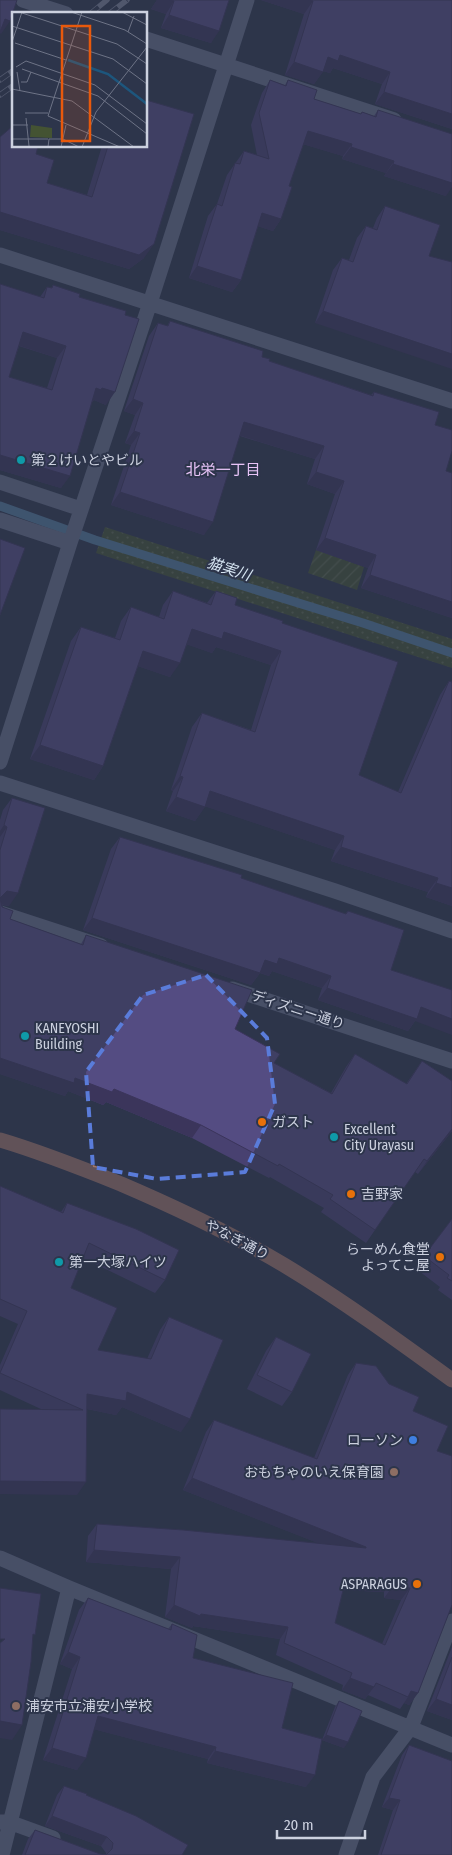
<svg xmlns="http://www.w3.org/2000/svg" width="452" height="1855" font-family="'Fira Sans Condensed','Noto Sans JP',sans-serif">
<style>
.grass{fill:url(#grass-dots)}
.garden{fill:url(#garden-furrows)}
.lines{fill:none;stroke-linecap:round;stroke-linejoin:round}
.stream{stroke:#527b9a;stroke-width:9}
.minor{stroke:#666f87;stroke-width:15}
.major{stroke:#a17769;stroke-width:15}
.rail-casing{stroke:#7b8294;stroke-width:5.5}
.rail{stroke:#2d354b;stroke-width:4;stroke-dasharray:11;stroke-linecap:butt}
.wall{fill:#484170;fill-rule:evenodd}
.shaded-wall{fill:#3b355b}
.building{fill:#544c82;stroke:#3b355b;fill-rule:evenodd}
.marked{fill:none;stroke:#5a7cda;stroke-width:4;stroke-dasharray:10 6;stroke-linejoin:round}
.culture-dot{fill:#0f9aa8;stroke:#2d354b;stroke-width:2}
.food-dot{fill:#e8710a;stroke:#2d354b;stroke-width:2}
.shop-dot{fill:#3f7fe0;stroke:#2d354b;stroke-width:2}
.education-dot{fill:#8d6e63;stroke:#2d354b;stroke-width:2}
.labels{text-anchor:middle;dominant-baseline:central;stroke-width:4;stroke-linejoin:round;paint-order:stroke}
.poi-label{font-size:14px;fill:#ccd1df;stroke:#2d354b;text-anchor:start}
.street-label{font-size:14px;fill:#ccd1df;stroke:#2d354b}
.neighbourhood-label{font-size:15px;fill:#e7c3f6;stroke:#2d354b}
.water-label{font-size:15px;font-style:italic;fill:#d6e5f2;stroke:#2d354b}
.inset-river{fill:none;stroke:#1d567d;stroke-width:2.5}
.inset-road{fill:none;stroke:#6d7386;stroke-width:1}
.view{fill:#e8590c;fill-opacity:0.15;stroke:#e8590c;stroke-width:2.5}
.inset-edge{fill:none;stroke:#ccd1df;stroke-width:2.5}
</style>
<defs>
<pattern id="grass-dots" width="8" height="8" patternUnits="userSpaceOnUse" patternTransform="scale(1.25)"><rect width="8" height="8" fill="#445333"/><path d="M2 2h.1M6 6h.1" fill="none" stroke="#5e6b50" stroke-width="1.8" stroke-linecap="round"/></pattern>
<pattern id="garden-furrows" width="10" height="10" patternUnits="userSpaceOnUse" patternTransform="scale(1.25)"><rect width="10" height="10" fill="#445333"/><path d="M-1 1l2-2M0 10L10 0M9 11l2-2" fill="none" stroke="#5e6b50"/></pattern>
</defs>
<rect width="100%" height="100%" fill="#2d354b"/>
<!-- grass -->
<path class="grass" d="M105 527 452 639V668L96 553Z"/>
<!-- garden -->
<path class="garden" d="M316 550 364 567 357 590 308 573Z"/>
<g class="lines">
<!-- stream -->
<path class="stream" d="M0 506 95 540 363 623 452 653"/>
<!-- minor -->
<path class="minor" d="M23 0 66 14
M146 39 394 120
M0 255 452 401
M0 482 81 509
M0 520 70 543
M0 762 70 543 150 303 247 0
M0 783 335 891 452 931
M0 913 101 946
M232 989 452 1061
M0 1558 69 1588 452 1745
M1 1822H9L53 1838
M2 1855 69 1588
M346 1855 373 1777 411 1727 452 1621"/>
<!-- major -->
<path class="major" d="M0 1140C41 1152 81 1168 121 1184 177 1208 232 1234 284 1265 342 1300 397 1340 452 1380"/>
<defs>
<path id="rail" d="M90 14 107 0
M109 14 127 0
M0 80 14 70
M0 95 14 85"/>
</defs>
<!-- rail casing -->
<use href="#rail" class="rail-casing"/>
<!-- rail -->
<use href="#rail" class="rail"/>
</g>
<!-- wall -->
<path class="wall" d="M157 0H229L211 43 161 28 166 14 151 9Z
M261 0H452V129L375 104 382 84 333 68 330 73 323 71 314 84 285 75 304 14Z
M270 80 285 85 288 80 314 99 361 114 362 112 374 116 378 110 446 196 384 176 386 173 342 159 343 156 303 144 289 186 281 219 273 231 258 226 241 280 232 292 189 278 208 216 217 204 227 175 244 151 257 155 251 125 262 93Z
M0 137 36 154 47 183 87 195 102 146H146L144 258 129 269 0 230Z
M385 206 429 256 315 323 333 270 342 258 349 260 357 238 366 226 373 228 377 218Z
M0 284 40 297 47 287 51 288 53 285 79 297 106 405 94 400 92 402 61 488 0 470ZM19 346 57 358 47 388 9 377Z
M170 321 262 357 269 361 371 395 374 392 435 425 446 471 452 618 361 588 368 568 316 550 335 494 307 484 315 459 240 436 204 535 111 505 131 445 125 443 135 415 124 411 149 336 158 323 167 326Z
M173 591 207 603 216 591 235 605 282 623 359 775 398 792 440 695 449 681 452 682V906L426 897 428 892 331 861 335 850 205 806 195 821 166 811 173 791 171 790 192 727 202 713 251 730 271 665 216 647 212 653 187 644 170 677 138 666 103 766 94 780 30 759 71 641 81 627 115 638 121 621 131 607 159 617 163 605Z
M12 798 9 906 2 905 10 919 81 944 86 935 235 1029 274 1063 331 1093 346 1067 355 1054 406 1084 422 1061 452 1131 418 1174 415 1172 366 1243 321 1212 324 1208 270 1177 269 1178 192 1138 106 1102 103 1105 68 1091 65 1096 0 1074V820L3 810Z
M120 837 345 914 348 911 391 970 415 1021 408 1031 318 1000 322 988 272 971 269 976 260 973 251 985 83 930 111 849Z
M0 1186 61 1212 67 1203 165 1280 155 1293 83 1258 71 1288 98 1350 147 1359 160 1330 169 1317 181 1432 122 1407 116 1415 87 1409 77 1495 43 1410 0 1390V1365L18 1324 0 1316Z
M452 1219V1300L438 1290 440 1287 415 1268Z
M276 1337 292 1392 282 1406 247 1389 266 1351Z
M356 1363 389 1384 413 1411 437 1451 450 1612 449 1613 418 1693 409 1705 404 1703 400 1709 368 1695 365 1699 342 1690 343 1685 276 1655 280 1639 193 1626 192 1628 165 1617 171 1569 86 1562 88 1536 97 1524 321 1544 183 1490 206 1432 214 1420 314 1458 348 1375ZM343 1590 384 1592V1598L401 1600 382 1644 335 1623Z
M88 1598 168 1629 172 1624 193 1658 282 1728 306 1787 207 1763 208 1759 94 1729 77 1770 43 1760 72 1669 60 1664 79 1610Z
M452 1647V1720L427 1711Z
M339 1701 344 1748 322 1740 335 1707Z
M409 1745 452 1855H378L393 1810 382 1807 402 1755Z
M64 1786 86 1795 182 1855H22L28 1839 35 1830 100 1854H106V1853L101 1846 45 1826 57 1795Z"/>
<!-- shaded-wall -->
<path class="shaded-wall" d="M157 0H169L174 1 166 14 151 9Z
M261 0H308L313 1 304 14Z
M169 15 219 31 211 43 161 28Z
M5 19 10 21 1 34 0 33V25Z
M340 55 390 72 382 84 333 68 330 73 319 70 328 57Z
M294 62 323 72 314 84 285 75Z
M384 92 452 114V129L375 104Z
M308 131 352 144 343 156 299 143Z
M351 147 394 161 386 173 342 159Z
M393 164 452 183V187L446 196 384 176Z
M0 212 154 244 144 258 129 269 0 230Z
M262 213 281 219 273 231 253 225Z
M197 266 241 280 232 292 189 278Z
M323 311 452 354V369L315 323Z
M23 332 66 346 57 358 14 344Z
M96 388H102L115 392 106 405 94 400 92 402Z
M133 399 143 403 135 415 124 411Z
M244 422 324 446 315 459 235 434Z
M134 431 140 433 131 445 125 443Z
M0 455 70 476 61 488 0 470Z
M316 472 344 481 335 494 307 484Z
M120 492 213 522 204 535 111 505Z
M325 538 376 555 368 568 316 550Z
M370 575 452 602V618L361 588Z
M192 629 224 632 281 651 271 665 216 647 212 653 182 643Z
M143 651 180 663 170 677 134 665Z
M40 745 103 766 94 780 30 759Z
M180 776 183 777 173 791 171 790Z
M210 791 344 836 335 850 201 805Z
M176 797 205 807 195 821 166 811Z
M4 825 7 827 0 837V831Z
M341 847 438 878 428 892 331 861Z
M436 883 452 888V906L426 897Z
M7 891 18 893 9 906 0 904V898Z
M92 918 265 960 279 958 331 976 322 988 272 971 269 976 260 973 251 985 83 930Z
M327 988 421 1007 452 1019V1035L415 1021 408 1031 318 1000Z
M0 1058 114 1089 201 1125 192 1138 106 1102 103 1105 68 1091 65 1096 0 1074Z
M452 1129V1131L418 1174 427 1161Z
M127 1392 190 1419 181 1432 122 1407 116 1415 78 1407 87 1394Z
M192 1478 366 1547 358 1559 183 1490Z
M0 1481 86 1482 77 1495 0 1494Z
M94 1550 180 1557 171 1569 86 1562Z
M346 1578 393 1580 384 1592 338 1590Z
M393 1586 410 1588 401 1600 384 1598Z
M174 1605 201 1614 288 1627 280 1639 193 1626 192 1628 165 1617Z
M68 1652 80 1657 72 1669 60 1664Z
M350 1678 374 1687 365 1699 342 1690Z
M411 1691 418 1693 409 1705 404 1703 408 1697Z
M436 1699 452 1705V1720L427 1711Z
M98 1716 216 1747 208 1759 89 1728Z
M0 1721 22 1725 12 1740 0 1738Z
M326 1735 348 1742 344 1748 322 1740Z
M52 1748 86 1758 77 1770 43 1760Z
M215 1751 315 1775 306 1787 207 1763Z
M389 1798 400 1800 393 1810 382 1807Z
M52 1816 107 1837 101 1846 45 1826Z"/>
<!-- building -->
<path class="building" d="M0 0H17L10 21 5 19 0 32Z
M169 0H229L219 31 169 15 174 1Z
M308 0H452V114L384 92 390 72 340 55 338 61 328 57 323 72 294 62 313 1Z
M270 80 286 86 288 80 317 90 314 99 361 114 362 112 376 117 378 110 452 134V183L393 164 394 161 351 147 352 144 308 131 289 186 292 187 281 219 262 213 241 280 197 266 217 204 222 206 235 163 240 164 244 151 269 159 259 113Z
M146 100 194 114 154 244 139 255 0 212V137L14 125V146H38L36 154 54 160 47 183 92 197 108 146H146Z
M385 206 440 225 429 256 452 262V354L323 311 342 258 353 262 366 226 377 230Z
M0 284 44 298 47 287 52 288 53 285 80 294 79 297 126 311 125 315 139 319 115 392 102 388 101 390 96 388 70 476 0 455ZM23 332 66 346 52 390 9 377Z
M170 321 263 351 262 357 270 359 269 361 373 396 374 392 439 412 435 425 452 430V451L446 471 452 473V602L370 575 376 555 325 538 344 481 316 472 324 446 244 422 213 522 120 492 140 433 134 431 143 403 133 399 158 323 168 326Z
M0 539 25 548 0 615Z
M173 591 211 605 216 591 237 598 235 605 283 621 282 623 398 662 359 775 401 793 449 681 452 682V888L436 883 438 878 341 847 344 836 210 791 205 807 176 797 183 777 180 776 202 713 255 732 281 651 224 632 222 639 192 629 180 663 143 651 103 766 40 745 81 627 120 640 131 607 164 619Z
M12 798 45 808 18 893 7 891 0 898V850L7 827 4 825Z
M120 837 242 875 241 878 346 914 348 911 404 930 391 970 452 990V1019L421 1007 417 1019 327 988 331 976 279 958 277 964 265 960 260 973 92 918Z
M0 898 2 907 13 911 10 919 83 945 86 935 252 990 235 1029 280 1054 274 1063 332 1094 355 1054 407 1084 422 1061 452 1081V1129L427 1161 424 1159 375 1230 330 1199 333 1195 279 1164 278 1166 201 1125 114 1089 112 1092 75 1078 74 1083 0 1058Z
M0 1186 63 1213 67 1203 136 1229 179 1250 165 1280 89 1243 71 1288 117 1308 98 1350 151 1359 169 1317 223 1340 190 1419 127 1392 126 1401 87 1394 86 1482 0 1481V1409L83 1410 0 1373 27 1311 0 1299Z
M452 1219V1281L447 1278 449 1275 424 1256Z
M276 1337 311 1354 292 1392 257 1375Z
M356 1363 376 1366 389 1384 419 1397 413 1411 448 1426 437 1451 452 1456V1605L418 1693 411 1691 408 1697 376 1683 374 1687 350 1678 352 1673 284 1643 288 1627 201 1614 200 1616 174 1605 180 1557 94 1550 97 1524 183 1530 366 1548V1547L192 1478 214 1420 317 1459ZM346 1578 393 1580V1586L410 1588 385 1645 335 1623Z
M0 1588 41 1594 35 1635 33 1634 31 1662 22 1725 0 1721V1643L5 1639H0Z
M88 1598 171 1630 172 1624 197 1635 193 1658 293 1683 282 1728 322 1739 315 1775 215 1751 216 1747 98 1716 86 1758 52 1748 80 1657 68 1652Z
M452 1657V1705L436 1699Z
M339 1701 362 1711 348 1742 326 1735Z
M409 1745 452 1761V1855H381L400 1800 389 1798Z
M64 1786 87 1794 86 1795 136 1816 188 1845 182 1855H25L35 1830 100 1854 106 1855 112 1849 113 1843 107 1837 52 1816Z"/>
<!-- marked area -->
<path d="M0 0H452V1855H0ZM206 975 267 1038 275 1104 245 1172 157 1179 93 1167 86 1072 143 995Z" fill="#2d354b" fill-opacity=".55" fill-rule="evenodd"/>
<path class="marked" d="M206 975 267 1038 275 1104 245 1172 157 1179 93 1167 86 1072 143 995Z"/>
<!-- markers -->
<g class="culture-dot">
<circle cx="21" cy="460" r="5"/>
<circle cx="25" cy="1036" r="5"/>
<circle cx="334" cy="1137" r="5"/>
<circle cx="59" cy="1262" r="5"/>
</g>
<g class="food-dot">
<circle cx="262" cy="1122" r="5"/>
<circle cx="351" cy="1194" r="5"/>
<circle cx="440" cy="1257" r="5"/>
<circle cx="417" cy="1584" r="5"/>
</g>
<circle class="shop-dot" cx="413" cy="1440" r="5"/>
<g class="education-dot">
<circle cx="394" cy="1472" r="5"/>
<circle cx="16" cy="1706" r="5"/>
</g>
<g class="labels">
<!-- poi labels -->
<g class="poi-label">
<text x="31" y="460">第２けいとやビル</text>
<text x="35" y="1028">KANEYOSHI<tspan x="35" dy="16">Building</tspan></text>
<text x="272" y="1122">ガスト</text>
<text x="344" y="1129">Excellent<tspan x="344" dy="16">City Urayasu</tspan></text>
<text x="361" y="1194">吉野家</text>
<text x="430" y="1249" text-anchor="end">らーめん食堂<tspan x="430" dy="16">よってこ屋</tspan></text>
<text x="69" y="1262">第一大塚ハイツ</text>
<text x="403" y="1440" text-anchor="end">ローソン</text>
<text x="384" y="1472" text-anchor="end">おもちゃのいえ保育園</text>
<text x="407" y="1584" text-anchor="end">ASPARAGUS</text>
<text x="26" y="1706">浦安市立浦安小学校</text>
</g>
<!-- street labels -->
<g class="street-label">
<text transform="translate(298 1010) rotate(18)">ディズニー通り</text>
<text transform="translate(237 1240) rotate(28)">やなぎ通り</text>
</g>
<!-- neighbourhood labels -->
<g class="neighbourhood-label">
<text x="223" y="470">北栄一丁目</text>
</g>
<!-- water labels -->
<g class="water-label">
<text transform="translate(229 569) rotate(18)">猫実川</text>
</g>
</g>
<!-- overview -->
<g transform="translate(12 12)">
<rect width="135" height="135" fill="#2d354b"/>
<path d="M19 113 40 116V126L18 125Z" fill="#445333"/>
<path class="inset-river" d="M56 48 96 62 135 92"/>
<path class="inset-road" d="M59 0 113 18 135 32M70 0 36 104 108 135M110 0 135 13M10 1 105 32 135 52M0 14 101 47 135 72M116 20 122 4M0 30 10 0M3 31 54 48M4 55 14 49 83 73 135 112M10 57 86 84 135 122M5 60 8 79M9 70H15L19 60M0 77 60 89 122 135M13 101H36M14 106 17 134M0 113H16M0 127H36M36 135 37 127H51L67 135M49 135 54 113M70 135 84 100 135 35"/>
<path class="view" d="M50 14H78V129H50Z"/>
<rect width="135" height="135" class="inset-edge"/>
</g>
<!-- scale -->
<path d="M277 1830v8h88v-8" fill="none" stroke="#ccd1df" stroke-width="2.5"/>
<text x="284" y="1830" font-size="15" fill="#ccd1df" stroke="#2d354b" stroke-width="4" paint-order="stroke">20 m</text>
</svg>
